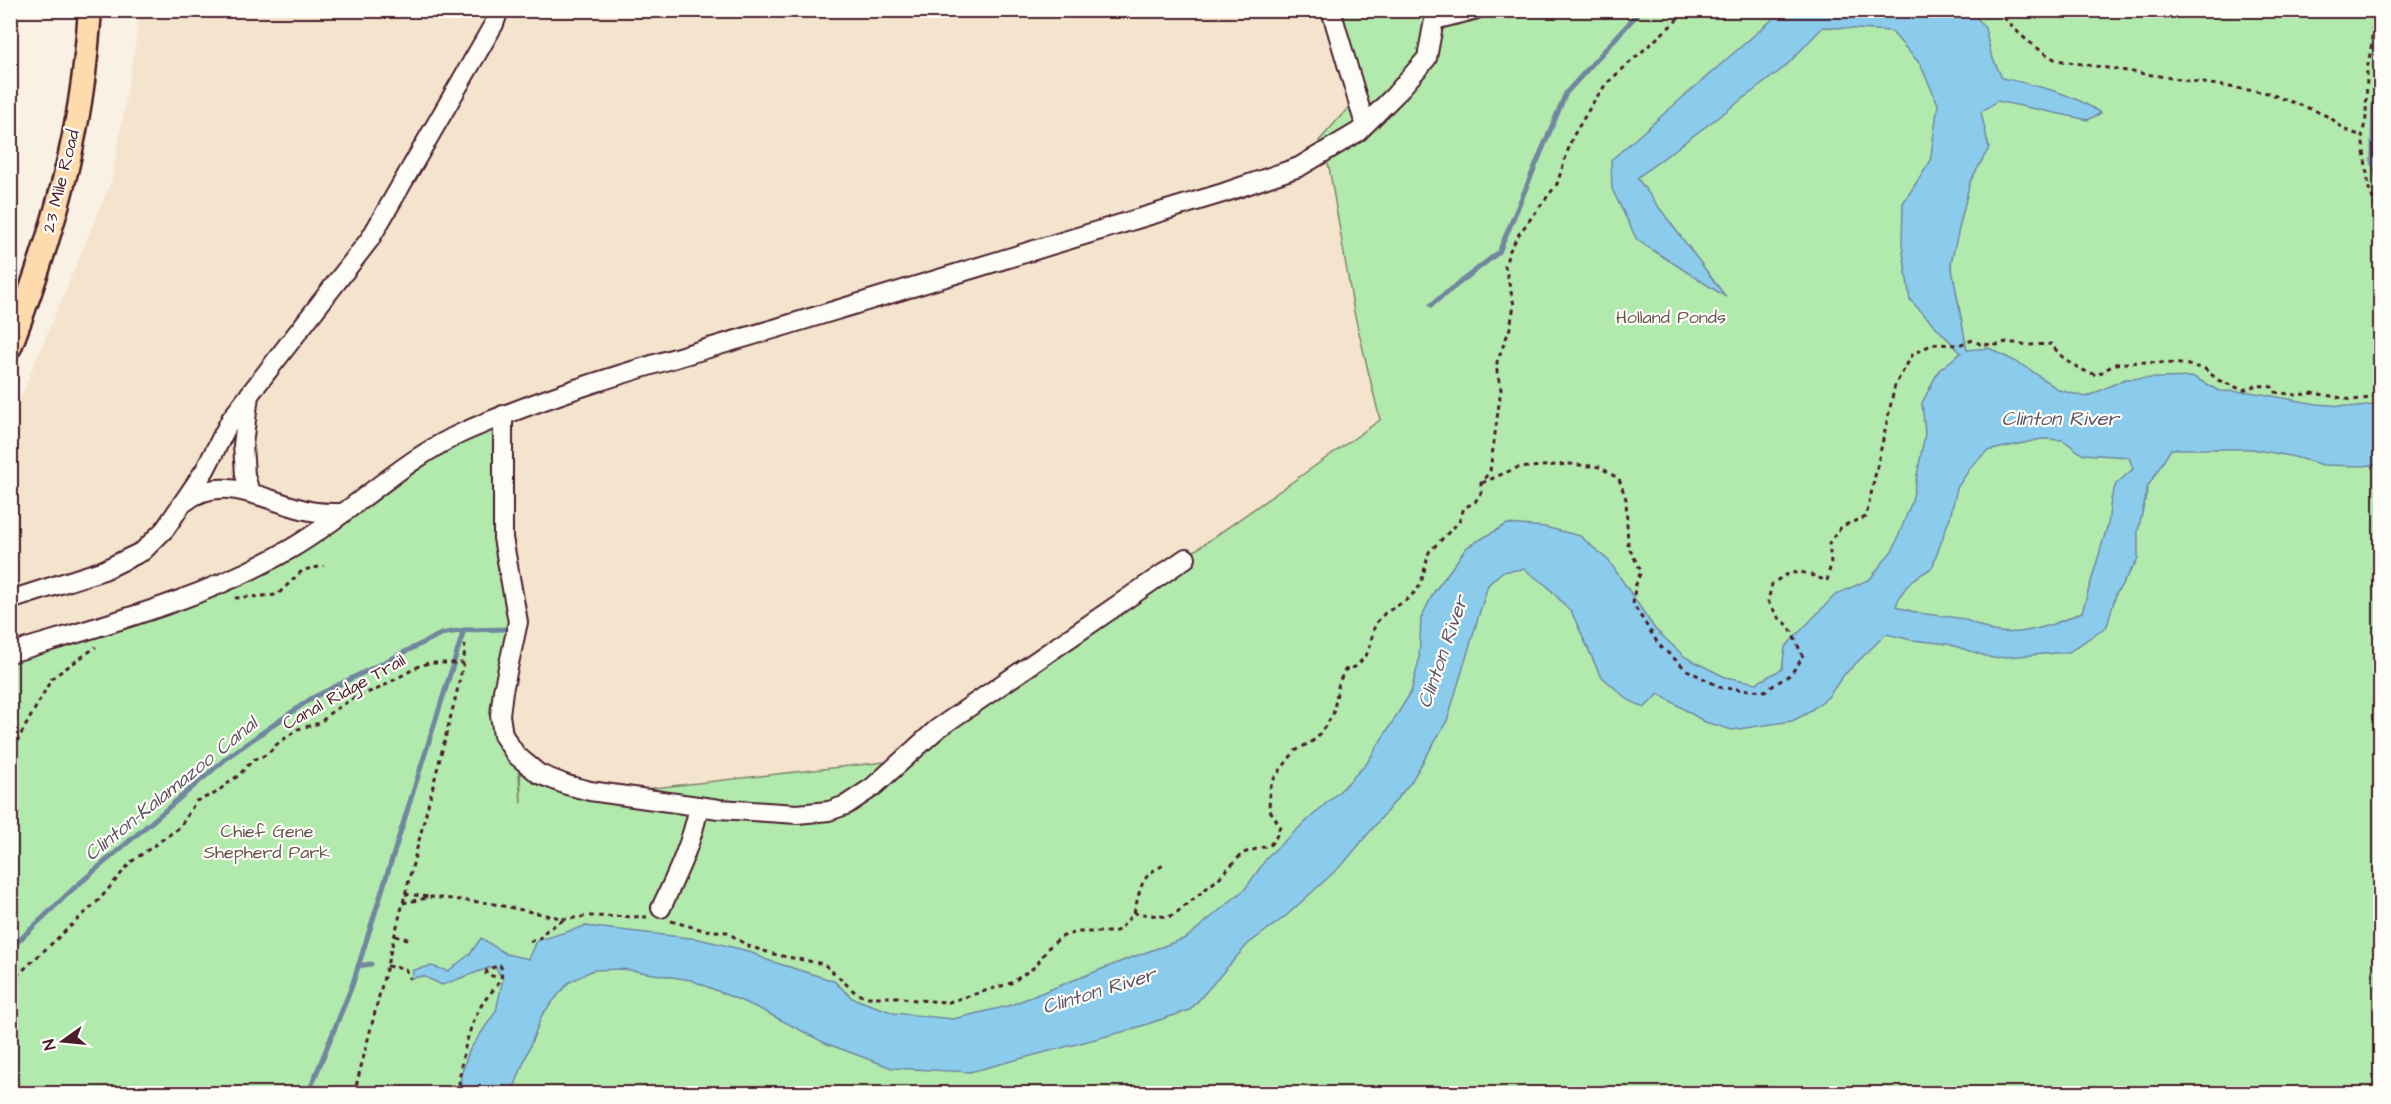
<svg xmlns="http://www.w3.org/2000/svg" width="2391" height="1104" font-family="'Architects Daughter',sans-serif">
<style>
.built{fill:#f4e4ce}
.green{fill:#b2eaad;stroke:#7e846c;stroke-width:1.5}
.water{fill:#8bccec;stroke:#71879f;stroke-width:1.5;fill-rule:evenodd}
.lines{fill:none;stroke-linecap:round;stroke-linejoin:round}
.stream{stroke:#71879f;stroke-width:5}
.minor-casing{stroke:#4a1f2b;stroke-width:22}
.major-casing{stroke:#4a1f2b;stroke-width:27}
.path{stroke:#4a1f2b;stroke-width:3;stroke-dasharray:4.5 4.5;stroke-linecap:butt}
.minor{stroke:#fdfcf7;stroke-width:18}
.major{stroke:#fedbac;stroke-width:22}
.labels{text-anchor:middle;dominant-baseline:central;stroke-width:4.5;stroke-linejoin:round;paint-order:stroke}
.street-label{font-size:18px;fill:#4a1f2b;stroke:#fdfcf7}
.park-label{font-size:18px;fill:#64524c;stroke:#fdfcf7}
.water-label{font-size:20px;font-style:italic;fill:#5e5365;stroke:#fdfcf7}
</style>
<rect width="100%" height="100%" fill="#f9f1e4"/>
<filter id="ink" filterUnits="userSpaceOnUse"><feTurbulence type="fractalNoise" baseFrequency=".0167" numOctaves="2"/><feDisplacementMap in="SourceGraphic" scale="12" xChannelSelector="R" yChannelSelector="G"/><feConvolveMatrix kernelMatrix="1 2 1 2 8 2 1 2 1" color-interpolation-filters="sRGB"/></filter>
<g filter="url(#ink)">
<!-- built -->
<path class="built" d="M1336 10 1422 415 1206 689 493 901 319 546 11 659V420L112 179 138 28 139 11Z"/>
<!-- green -->
<path class="green" d="M1327 11H2380V1093H489L590 927 587 926 535 943C526 967 512 990 498 1012 477 1044 461 1052 460 1093L11 1094V656L181 605 423 458 500 420 513 602 499 690 518 761 521 804 520 765 600 794 903 760 935 734 1380 420 1354 312 1329 167 1319 141 1354 101Z"/>
<!-- water -->
<path class="water" d="M1782 11H1972L1985 28 1991 54 2002 78C2038 86 2070 92 2101 113L2088 120 1997 101 1981 112 1989 148 1970 182 1951 263 1967 350 1989 348 2026 367 2059 390 2086 397 2125 379 2194 377 2219 391 2250 392 2317 404 2358 407 2380 404V464L2363 466 2323 465 2290 456 2252 449H2171L2148 486 2138 532V559L2116 594 2107 626 2069 652 1992 658 1948 644 1912 640 1886 634 1843 676 1828 697 1806 714 1792 721 1732 730 1705 722 1659 694 1644 708 1627 699 1600 675 1572 613 1547 586 1524 569 1502 572 1488 585 1447 721 1411 782 1344 863 1286 916 1248 944 1190 1010 1126 1031 970 1072 892 1068 825 1043 758 1008 691 980 622 969 593 970 568 983 542 1015 512 1093H460L461 1075 469 1051 496 1011 503 979 494 966 442 985 423 976 412 978 413 970 431 966 448 971 470 954 481 938 506 954 529 959 537 941 585 926 699 939 748 951 767 960 834 981 852 998 894 1013 953 1019 1008 1006 1130 958 1186 938 1245 889 1269 855 1343 788 1367 763 1411 692 1419 660 1421 618 1434 592 1467 547 1507 524 1545 527 1580 536 1609 561 1655 629 1685 657 1725 677 1757 683 1782 669 1785 647 1835 595 1870 579 1894 548 1912 501 1925 434 1922 403 1939 370 1961 353 1910 300 1902 245 1903 203 1930 162 1938 104 1920 64 1891 31 1823 27 1785 67 1637 178 1726 297 1637 240 1612 189 1611 160ZM2042 439 2063 440 2082 454 2129 457 2133 469 2116 484 2111 499 2108 524 2082 612C2057 624 2022 637 1993 631 1981 628 1971 620 1958 618 1934 614 1920 616 1896 606 1903 586 1914 578 1932 568L1950 517 1957 488 1971 467 1987 451Z
M2380 52V189L2371 161 2372 108Z"/>
<g class="lines">
<!-- stream -->
<path class="stream" d="M1431 305 1499 252 1566 93 1641 10
M10 949 73 889 229 756 312 698 441 634 464 630 509 629
M358 966 371 964
M308 1094 352 986 464 630"/>
<defs>
<path id="minor" d="M1331 10 1365 125
M503 415V538L518 622 503 691 500 715 503 735 516 755 539 774 567 785 590 791 719 809 797 814 829 811 846 805 873 787 937 729 1186 558
M250 493 245 475 243 445 249 395 370 239 494 24 499 10
M185 502C223 471 268 503 310 511 320 513 332 513 343 513
M10 600 104 570 143 551 165 529 205 470 231 419 247 398
M10 653C107 624 205 599 292 548 352 513 402 459 466 431 566 387 673 359 777 328 925 283 1074 239 1223 193L1299 167 1358 132 1395 95 1427 58 1434 20 1474 10
M661 908C677 874 692 843 699 806"/>
<path id="major" d="M10 347C42 263 70 176 82 88 86 62 88 36 90 10"/>
</defs>
<!-- minor casing -->
<use href="#minor" class="minor-casing"/>
<!-- major casing -->
<use href="#major" class="major-casing"/>
<!-- path -->
<path class="path" d="M1998 10C2015 32 2032 46 2056 60L2268 93 2316 111 2331 118 2345 130 2362 136
M2379 10 2373 22 2371 49 2367 69 2366 118 2362 136 2369 189 2380 216
M1482 483 1516 468 1570 464 1600 467 1619 479 1626 499 1628 546 1641 571 1635 587 1633 604 1659 645 1687 670 1722 688 1765 691 1791 674 1803 657 1789 626 1778 617 1768 601 1772 584C1795 567 1801 571 1827 581L1831 563 1829 543 1842 526 1866 517 1895 385 1913 354 1933 344 1958 345 1973 340 1980 344 1997 345 2006 342 2030 345 2052 344C2061 360 2079 370 2097 375L2115 364 2141 362 2184 364 2205 369 2218 380 2243 390 2257 385 2272 387 2274 392 2296 395 2314 393 2353 400 2380 397
M235 598 277 595 303 570 324 566
M10 759 15 745 52 678 96 647
M405 894 430 897
M403 903 432 897 489 903 565 919 590 916 647 917
M1134 913C1141 887 1140 874 1167 864
M671 921 703 930 727 932 748 946 777 955 824 964 857 994 866 997H898L915 1000 949 1002 1011 983 1036 966 1048 948 1061 937 1077 932H1113L1119 930 1134 913 1169 917 1175 914 1218 879 1243 853 1270 845 1276 837 1280 826 1269 809 1270 788 1275 777 1295 751 1316 739 1333 715 1339 682 1345 670 1355 667 1366 656 1370 646 1375 624 1385 613 1405 601 1417 590 1421 583 1429 552 1459 522 1464 508 1475 502 1481 493V483L1490 471 1501 389 1497 372V362L1510 328 1514 305 1505 266 1509 252 1519 234 1557 184 1572 138 1594 101 1606 84 1676 21 1681 10
M395 936 412 940
M530 942 533 940H538L547 930 565 919
M387 966 405 969 410 979
M10 982 99 900 131 862 180 827 196 801 214 794 239 775 253 760 268 754 276 745 298 729 320 723 330 713 357 696 378 689 419 666 429 663H463
M354 1094 456 696 464 659 465 643
M459 1094C458 1067 469 1022 485 1000 492 990 507 979 500 965L487 970 486 974 499 978"/>
<!-- minor -->
<use href="#minor" class="minor"/>
<!-- major -->
<use href="#major" class="major"/>
</g>
</g>
<g class="labels">
<!-- street labels -->
<g class="street-label">
<text transform="translate(61 181) rotate(-76)">23 Mile Road</text>
<text transform="translate(344 692) rotate(-29)">Canal Ridge Trail</text>
</g>
<!-- park labels -->
<g class="park-label">
<text x="1671" y="317">Holland Ponds</text>
<text x="267" y="831">Chief Gene<tspan x="267" dy="21">Shepherd Park</tspan></text>
</g>
<!-- water labels -->
<g class="water-label">
<text x="2060" y="419">Clinton River</text>
<text transform="translate(1443 652) rotate(-71)">Clinton River</text>
<text transform="translate(171 789) rotate(-39)">Clinton-Kalamazoo Canal</text>
<text transform="translate(1099 991) rotate(-17)">Clinton River</text>
</g>
</g>
<!-- margin -->
<rect width="2391" height="1104" fill="none" stroke="#fdfcf7" stroke-width="36"/>
<rect x="18" y="18" width="2355" height="1068" fill="none" stroke="#4a1f2b" stroke-width="2" filter="url(#ink)"/>
<!-- north arrow -->
<g transform="translate(63 1041) rotate(255)" stroke="#fdfcf7" stroke-width="4.5" paint-order="stroke">
<path d="M0-4.5L10 22L0 15L-10 22Z" fill="#4a1f2b"/>
<text y="-9" font-size="16" font-weight="bold" text-anchor="middle" fill="#4a1f2b">N</text>
</g>
</svg>
